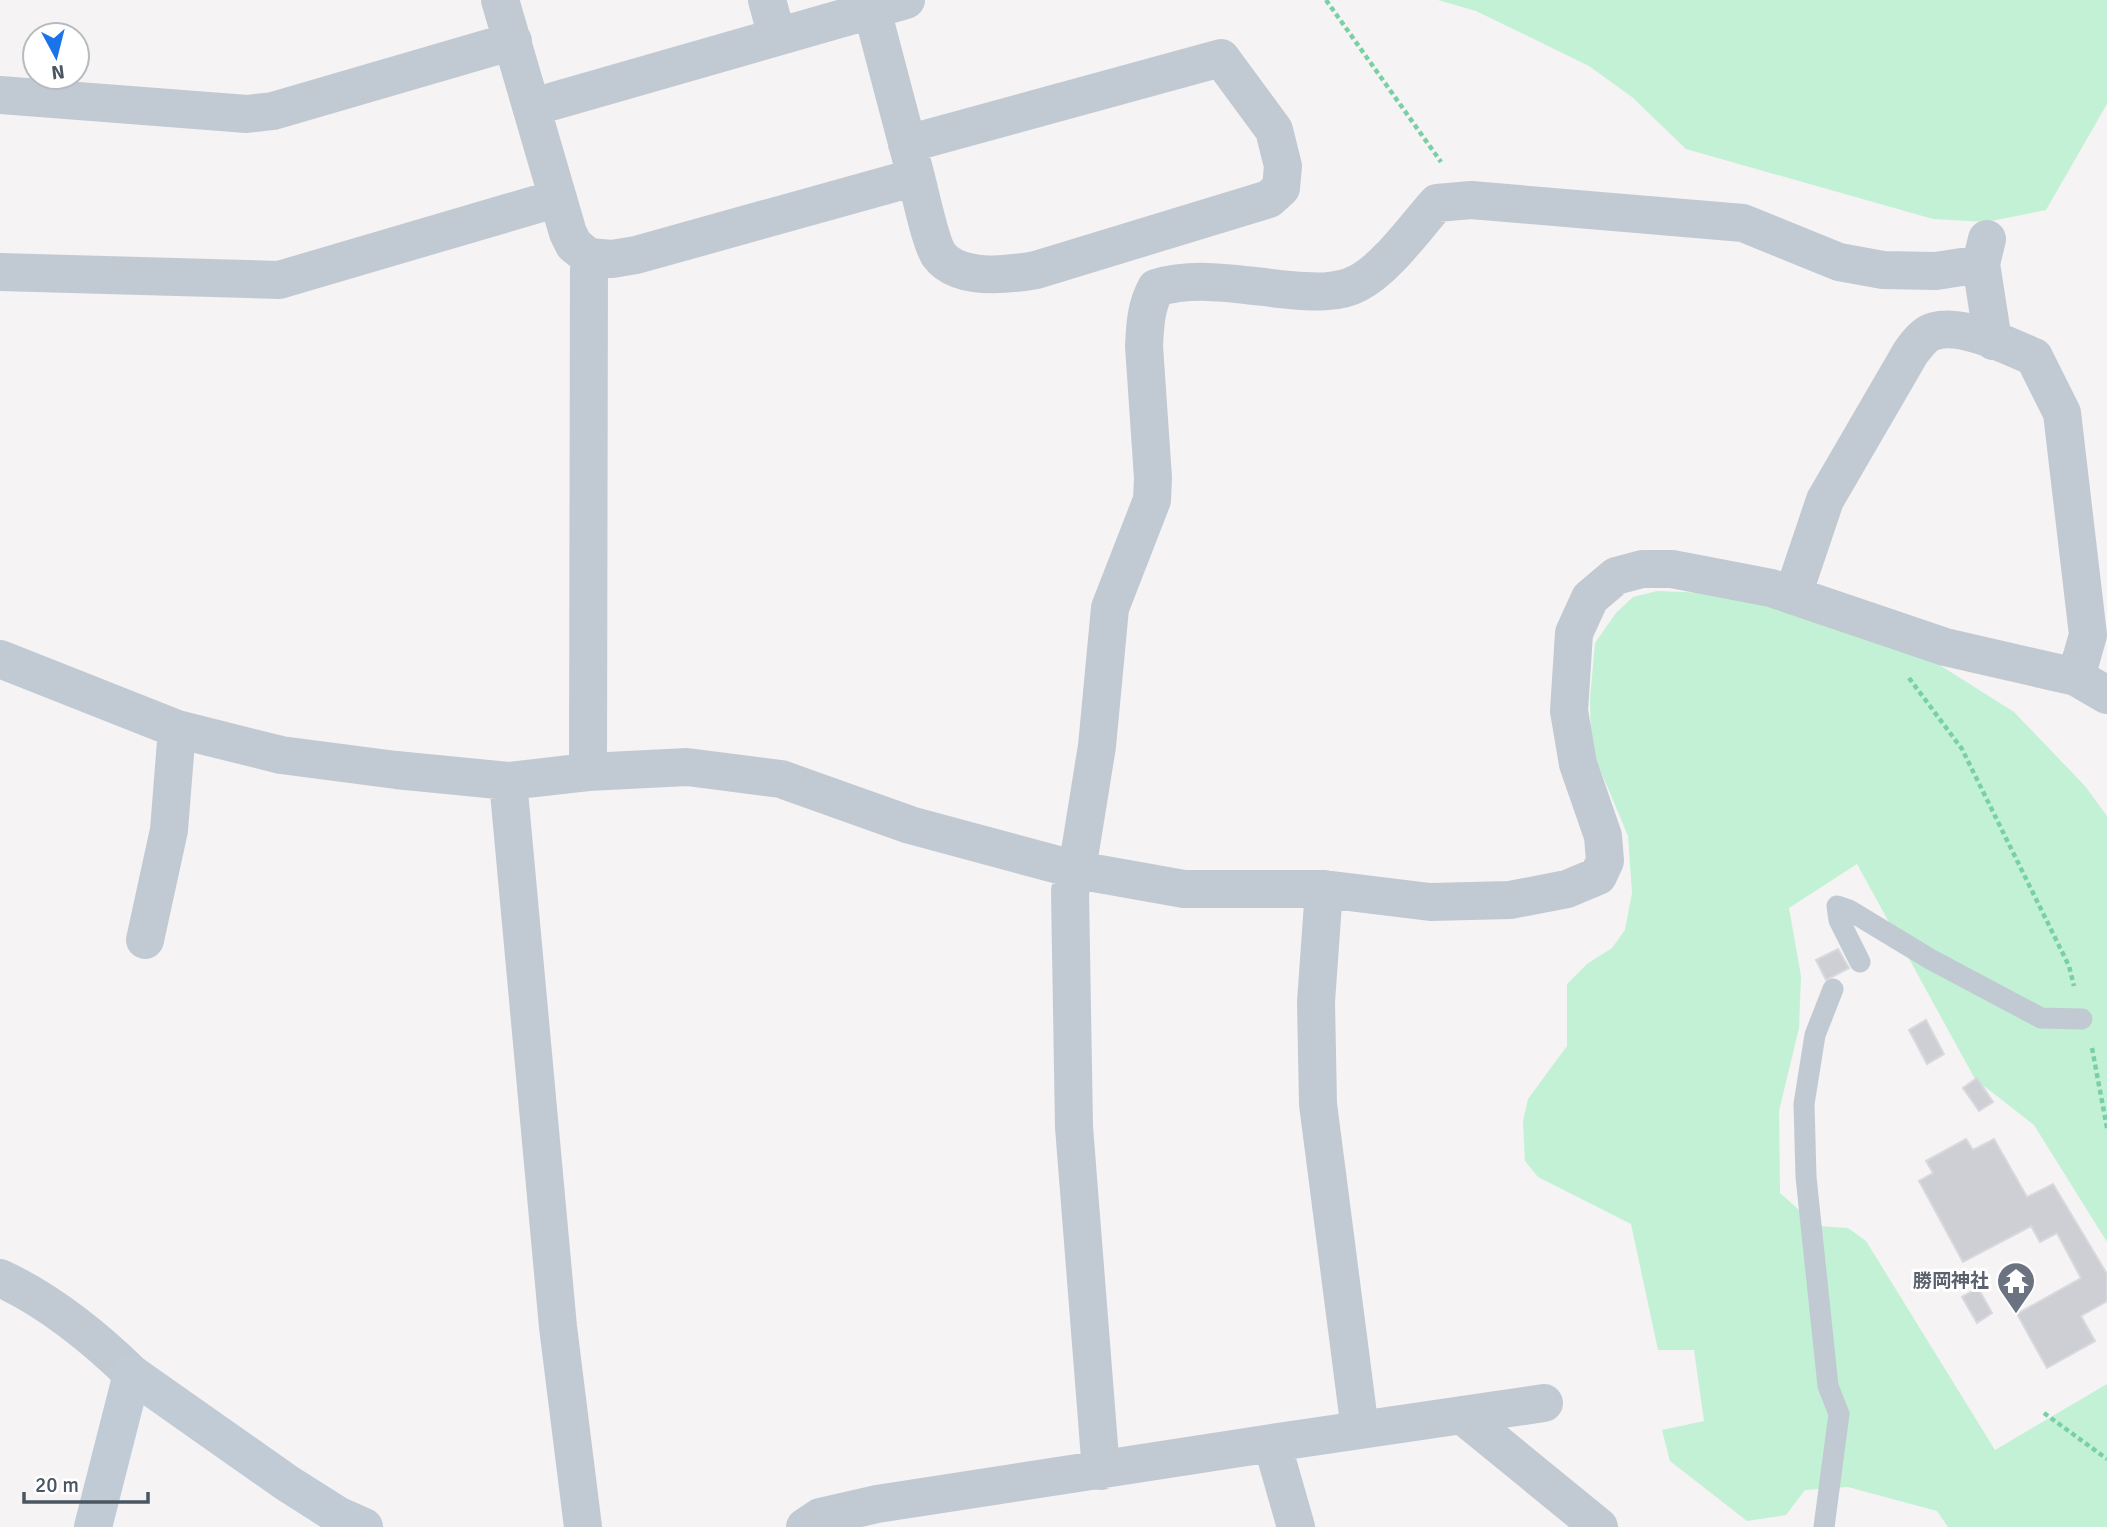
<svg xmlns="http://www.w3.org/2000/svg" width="2107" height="1527" font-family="Signika,'Noto Sans JP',sans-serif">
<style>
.green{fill:#c3f1d5}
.building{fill:#cdcfd5;stroke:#d7d9de;stroke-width:2}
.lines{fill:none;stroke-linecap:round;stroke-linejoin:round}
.path{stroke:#7ad0a6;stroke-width:4.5;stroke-dasharray:5 3.5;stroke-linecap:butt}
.lane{stroke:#c1cad2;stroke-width:21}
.street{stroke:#c1cad2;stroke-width:38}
.secondary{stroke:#c1cbd6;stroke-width:38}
.labels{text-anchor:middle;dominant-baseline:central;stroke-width:6;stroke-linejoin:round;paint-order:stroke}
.worship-label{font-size:19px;font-weight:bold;fill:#5b616d;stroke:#fff;text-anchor:end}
</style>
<rect width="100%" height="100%" fill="#f5f3f3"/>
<!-- green -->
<path class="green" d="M1438 0H2107V104L2046 210 1986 222 1933 219 1686 149 1632 97 1589 66 1476 11Z
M1657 591 1733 594 1938 664 2014 712 2085 786 2107 816V1242L2034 1125 1975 1079 1857 864 1789 908 1801 976 1799 1028 1779 1111 1780 1193 1817 1226 1848 1228 1866 1241 1995 1450 2107 1384V1527H1948L1937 1511 1848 1487 1805 1490 1786 1515 1747 1521 1670 1461 1662 1430 1704 1421 1694 1350H1658L1631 1224 1538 1177 1525 1161 1523 1121 1528 1099 1567 1046V984L1587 964 1612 948 1625 930 1632 893 1628 836 1591 748 1590 699 1595 643 1616 613 1633 597Z"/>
<!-- building -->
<path class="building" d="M1838 949 1849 968 1826 980 1816 960Z
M1926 1020 1944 1054 1927 1064 1909 1030Z
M1977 1078 1993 1102 1979 1111 1963 1088Z
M1966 1139 1973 1150 1994 1139 2027 1197 2053 1184 2107 1274V1301L2081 1316 2095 1341 2047 1368 2017 1314 2081 1278 2057 1233 2040 1242 2031 1226 1963 1262 1919 1181 1933 1173 1926 1161Z
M1978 1288 1992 1313 1977 1323 1962 1297Z"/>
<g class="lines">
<!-- path -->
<path class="path" d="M1326 0 1441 162
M1909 678 1962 749 2069 966 2074 986
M2092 1048 2107 1128
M2044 1413 2107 1459"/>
<!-- lane -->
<path class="lane" d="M1860 962 1839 920 1837 906 1849 910 1930 959 2041 1018 2082 1019
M1824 1527 1839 1414 1828 1386 1806 1177 1804 1104 1815 1035 1833 989"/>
<!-- street -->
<path class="street" d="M500 0 568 233 574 245 589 257 588 772
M767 0 777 37
M0 95 247 114 273 111 513 41
M533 107 906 0
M907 144 1221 58 1274 130 1283 166 1281 188 1269 199 1036 270C1008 275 958 281 939 255 931 244 920 193 916 177
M1987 239 1981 264 1993 341
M589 257 612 259 636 255 916 177 872 10
M0 272 279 280 558 198
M1793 595 1825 500 1911 352C1917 344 1925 333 1935 331 1962 323 2009 346 2034 357L2062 413 2088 635 2076 677
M0 659 177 729 281 755 396 770 508 781 588 772 687 767 781 779 910 825 1077 870 1184 889H1324L1430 902 1510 900 1567 889 1598 876 1605 861 1603 836 1578 764 1569 711 1574 633 1590 598 1616 576 1642 569H1672L1771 588 1945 647 2076 677 2107 695
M508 781 558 1327 583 1527
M1324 889 1316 1002 1318 1104 1360 1430
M145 940 169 830 177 729
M0 1278C50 1301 93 1336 132 1374
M1462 1415 1599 1527
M1272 1443 1544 1403
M1101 1471 1074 1127 1070 891 1077 870 1097 746 1110 608 1152 500 1153 478 1144 346C1145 325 1146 306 1156 288 1198 275 1246 286 1290 290 1312 292 1338 294 1358 283 1386 269 1416 226 1437 203L1471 200 1743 223 1839 262 1883 270 1936 271 1981 264
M805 1527 820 1517 877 1504 1272 1443 1296 1527"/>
<!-- secondary -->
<path class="secondary" d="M93 1527 132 1374 287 1483 339 1516 364 1527"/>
</g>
<!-- icons -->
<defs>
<symbol id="temple-pin" viewBox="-11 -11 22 30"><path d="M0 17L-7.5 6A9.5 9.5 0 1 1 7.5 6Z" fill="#6b7280" stroke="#fff"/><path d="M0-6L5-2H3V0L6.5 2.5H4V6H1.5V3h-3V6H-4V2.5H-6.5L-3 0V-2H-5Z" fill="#fff"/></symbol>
</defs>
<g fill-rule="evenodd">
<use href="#temple-pin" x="1994" y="1259" width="44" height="60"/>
</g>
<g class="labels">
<!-- worship labels -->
<g class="worship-label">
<text x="1989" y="1281">勝岡神社</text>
</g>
</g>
<!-- north arrow -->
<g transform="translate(56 56) rotate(173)"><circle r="33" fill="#ffffff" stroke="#b7bbc0" stroke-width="2"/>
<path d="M0-5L12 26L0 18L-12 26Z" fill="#1a73e8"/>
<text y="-10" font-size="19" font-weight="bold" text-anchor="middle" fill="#4a5661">N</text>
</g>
<!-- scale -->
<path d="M24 1492v10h124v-10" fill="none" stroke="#4a5661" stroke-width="3.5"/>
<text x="35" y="1492" font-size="21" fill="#4a5661" stroke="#ffffff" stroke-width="5" paint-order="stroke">20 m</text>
</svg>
